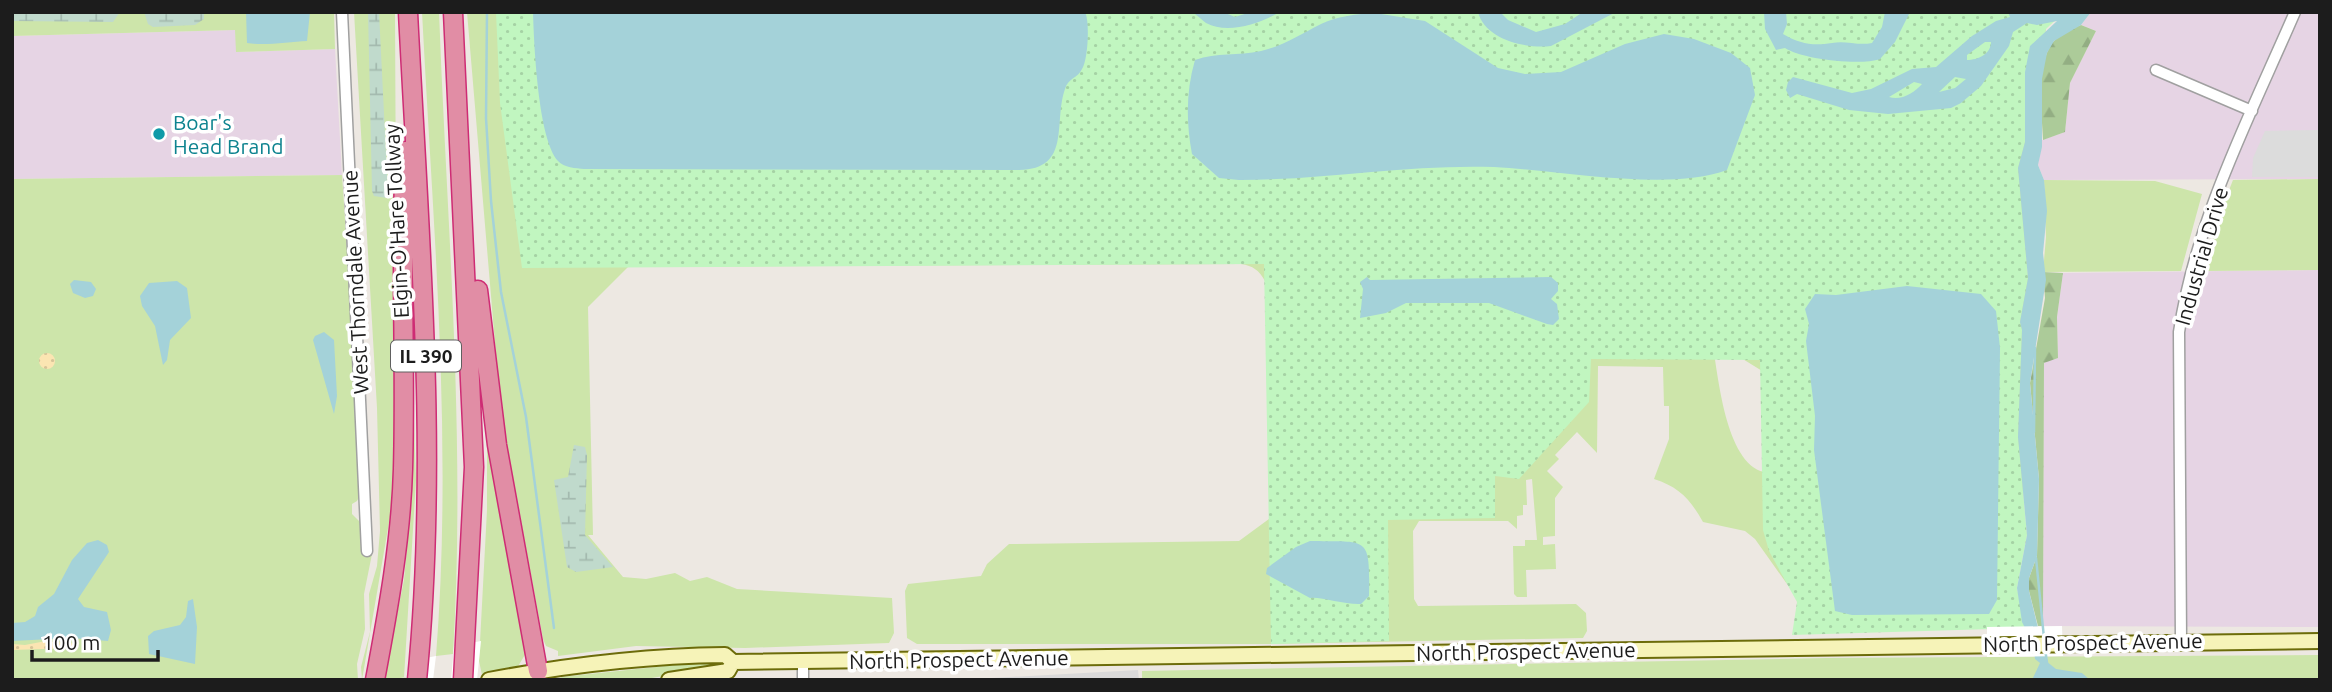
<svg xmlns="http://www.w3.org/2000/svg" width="2332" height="692" font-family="Ubuntu,sans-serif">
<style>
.residential{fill:#dad9d9}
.industrial{fill:#e6d4e4}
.grass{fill:#cde5aa}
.forest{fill:url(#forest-firs)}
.wetland{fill:url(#wetland-marsh)}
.sand{fill:url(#sand-dots)}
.park{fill:url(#park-dots)}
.parking{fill:#dcdcdc}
.water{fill:#a4d2d9;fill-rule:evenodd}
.pier{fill:#fff}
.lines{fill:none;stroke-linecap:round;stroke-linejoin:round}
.stream{stroke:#a4d2d9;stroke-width:2.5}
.minor-casing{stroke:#a0a0a0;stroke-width:13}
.secondary-casing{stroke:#6c6c0a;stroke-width:18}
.motorway-casing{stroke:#ce2c74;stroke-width:21}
.minor{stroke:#fff;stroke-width:10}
.secondary{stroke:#f6f3b8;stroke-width:14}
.motorway{stroke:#e18da5;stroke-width:18}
.culture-dot{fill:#0f9aa8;stroke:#fff;stroke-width:2.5}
.labels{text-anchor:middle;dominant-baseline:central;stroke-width:7;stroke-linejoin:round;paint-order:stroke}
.shield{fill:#fff;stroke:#606060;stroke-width:2}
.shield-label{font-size:19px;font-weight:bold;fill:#1c1c1c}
.culture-label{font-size:21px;fill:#0d838f;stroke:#fff;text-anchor:start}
.street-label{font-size:21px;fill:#1c1c1c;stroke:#fff}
</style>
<defs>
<pattern id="forest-firs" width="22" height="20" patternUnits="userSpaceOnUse" patternTransform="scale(1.75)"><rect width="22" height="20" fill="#accb99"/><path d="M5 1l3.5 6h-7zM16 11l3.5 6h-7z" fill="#93ae83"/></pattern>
<pattern id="wetland-marsh" width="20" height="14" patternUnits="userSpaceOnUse" patternTransform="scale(1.75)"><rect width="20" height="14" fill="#c0dacc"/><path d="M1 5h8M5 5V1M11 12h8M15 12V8" fill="none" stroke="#a4baaf"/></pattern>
<pattern id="sand-dots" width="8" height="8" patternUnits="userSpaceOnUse" patternTransform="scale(1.75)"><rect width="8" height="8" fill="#fbe5b2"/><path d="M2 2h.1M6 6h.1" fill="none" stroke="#d7c498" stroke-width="1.8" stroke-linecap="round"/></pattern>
<pattern id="park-dots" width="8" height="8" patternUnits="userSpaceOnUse" patternTransform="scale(1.75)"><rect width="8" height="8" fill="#c1f6c0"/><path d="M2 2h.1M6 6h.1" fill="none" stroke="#a5d2a4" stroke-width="1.8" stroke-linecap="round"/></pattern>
</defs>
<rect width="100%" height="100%" fill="#ede8e2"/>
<!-- residential -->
<path class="residential" d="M1138 670 1139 680H956Z"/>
<!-- industrial -->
<path class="industrial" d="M2091 12H2320V179L2044 180 2038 165 2042 140 2065 132 2070 83 2096 31 2081 25Z
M236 30 237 52 335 49 342 175 12 179V36Z
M2320 270V627L2043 626 2044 362 2058 358 2057 317 2063 273Z"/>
<!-- grass -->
<path class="grass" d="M12 12H334L335 49 236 52 235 30 12 36Z
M354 12 395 13 397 412 393 499 362 680 361 667 370 632 369 594 377 566 380 531 377 408Z
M422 12H439C447 227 466 439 453 654L436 656C453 442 433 227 422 12Z
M467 12H2008L2046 29 2021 177 2028 278 2023 511 2027 535 1712 340C1718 374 1725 463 1764 472L1787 584 1755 539 1745 531 1703 522C1690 499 1679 487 1654 479L1669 439V406H1664L1663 367 1598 366 1597 453 1577 432 1555 455 1559 459 1547 471 1563 487 1555 498V536L1543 537V545L1555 544 1556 569 1526 570 1527 597H1517L1514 594 1513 546H1525V540H1537L1532 479 1526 480 1527 505H1523V515L1517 516V529L1508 521H1419L1413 531 1414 599 1418 606 1576 604 1586 613 1587 631 1583 638 1271 644H917L907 638 905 591 908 584 981 576 987 564 1009 544 1239 541 1273 516 1274 504 1269 496 1265 281C1259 270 1253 266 1241 264L628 267 588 307 593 535H588L623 577 646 579 675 573 690 581 707 577 737 589 892 598 894 633 889 643 745 648 636 646 558 656V651L546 646 543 639 501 414Z
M342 175 357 398 360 495 357 501 352 504V514L360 522 361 554H372L364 594 365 629 357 664 358 680H12V179Z
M2320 179V270L2205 271 2218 218 2233 180Z
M2044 180 2155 181 2202 194 2181 271 2043 272 2046 237Z
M411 329 416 480 404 678 408 677 384 680 404 580 407 547Z
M487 431 526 653 517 668 482 675 479 661 487 510Z
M2320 655V680H1142V671L1827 658Z
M722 660 723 666 640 680H562L561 677Z"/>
<!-- forest -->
<path class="forest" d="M2081 25 2096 31 2070 83 2065 132 2043 140C2042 111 2035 66 2053 42 2060 34 2072 29 2081 25Z
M2043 272 2063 273 2057 317 2058 358 2044 363 2043 626H2038L2029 591V578L2037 556 2039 479 2030 383 2045 298Z"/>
<!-- wetland -->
<path class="wetland" d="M12 12H120L113 22 12 21Z
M144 12H204V19L195 25 153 27 148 24Z
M368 12H379L387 174V198L374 196 372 191Z
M574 445 585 447 587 455 585 535 613 567 576 572 567 567 554 480 568 477Z"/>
<!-- sand -->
<path class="sand" d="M39 361a8 8 0 1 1 16 0a8 8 0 1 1-16 0Z
M46 641 79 644 74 648 12 650V644L25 645Z"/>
<!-- park -->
<path class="park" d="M496 12H2064L2046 29 2026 114 2025 142 2018 168 2028 278 2020 322 2022 330 2018 437 2027 535 2017 588 2025 628 1792 635 1797 602 1769 551 1763 530 1760 360 1591 359 1589 402 1519 479 1495 476V518L1388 520 1389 641 1271 644 1264 264 522 268 500 103Z"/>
<!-- parking -->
<path class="parking" d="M2320 130V177H2252L2253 158 2265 131Z"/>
<!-- water -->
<path class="water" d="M246 12H310L307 41C290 42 263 46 247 43Z
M533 12H1085C1090 21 1088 60 1082 69 1078 78 1068 78 1065 89 1053 123 1072 169 1019 170L584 169C576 168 564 168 558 161 538 139 534 44 533 12Z
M1192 12H1223L1235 17 1251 12H1280C1261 23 1228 35 1206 23 1202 20 1197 15 1192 12Z
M1478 12H1500L1508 20 1536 32 1565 24 1583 12H1616L1551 46C1527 49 1485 40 1478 12Z
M1764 12H1786L1787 24 1783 34C1800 44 1813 46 1832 43 1845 40 1858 46 1872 43L1882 27 1885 12H1910L1895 42 1880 59C1860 66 1801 59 1785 48L1776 50 1765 29Z
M2008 12H2091L2081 25 2054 41 2047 53 2042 79V147L2038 165 2044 180 2047 211 2043 253 2046 280 2030 383 2039 479 2037 556 2029 578V591L2046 661 2056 669 2082 673 2090 680H2032L2040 663 2035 659 2033 644 2022 622 2017 588 2027 535 2018 437 2022 330 2020 322 2028 278 2018 168 2025 142V72L2030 46 2057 21 2037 25 2027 23 2013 32 2009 46 1981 86 1961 103 1951 108 1888 114 1849 110 1797 94 1790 98 1786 90 1788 82 1793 77 1852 93 1871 89 1912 69 1936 67 1972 36 1996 21 2010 17ZM1985 42H1991C1991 54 1978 60 1967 60V55ZM1955 77 1966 79 1955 88 1939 92ZM1914 82 1922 84C1914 93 1901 101 1889 97Z
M1375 13 1425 21 1498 68 1525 74 1561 72 1625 44 1664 34 1694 39 1731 53 1750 68 1755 95 1727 170C1668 192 1559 170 1494 167 1410 164 1324 180 1239 180L1219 178 1192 154C1186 122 1186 91 1195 60 1217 52 1238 56 1261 51 1283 46 1301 34 1321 24 1338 16 1357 14 1375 13Z
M1367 277 1370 280 1551 277 1558 283V291L1551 299 1557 304 1559 319 1553 325 1547 324 1489 303H1406L1386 313 1360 318 1363 289 1360 282Z
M74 280 91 282 96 289 93 296 85 298 73 293 70 284Z
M177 281 187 288 191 318 170 340 167 360 163 365 155 326 142 306 140 296 149 283Z
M1907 286 1981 294 1996 311 2000 348 1997 600 1989 614 1852 615 1835 611 1814 450 1815 416 1806 341 1809 324 1805 309 1815 294 1836 295Z
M324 332 334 340 337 396 334 414 313 340 315 336Z
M98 540 107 545 109 552 78 599 84 607 107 612 111 630 108 641 71 638 12 641V623L25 622 35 616 38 607 54 594 72 560 87 543Z
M1310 541C1369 542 1370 535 1369 596L1361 604C1345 605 1319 596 1310 598L1266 574 1267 568 1296 547Z
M193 599 197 627 195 664 149 654 148 636 154 631 180 625 186 617 188 601Z"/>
<!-- pier -->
<path class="pier" d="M2062 626 2063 656 1987 657V627Z
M481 641 477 680H451L454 646Z
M436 656 433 680H408L410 661Z"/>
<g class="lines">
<!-- stream -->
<path class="stream" d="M487 12 486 118 491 201 501 292 526 417 554 628
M2034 432 2035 348
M2036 558 2044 638
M2045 648 2047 663"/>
<defs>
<path id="minor" d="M342 12 367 551
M2156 70 2252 111
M2181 641 2179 332C2196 219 2250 116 2295 12
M803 660V680"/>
<path id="secondary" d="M489 680C568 665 645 656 725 655L733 662 2320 641
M669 680 728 671 733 662"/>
<path id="motorway" d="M408 12C419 235 439 457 417 680
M453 12 474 467 463 680
M478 290 497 445 538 671
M375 680C388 611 401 540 403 469 406 363 400 257 405 151"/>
</defs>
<!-- minor casing -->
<use href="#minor" class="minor-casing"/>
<!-- secondary casing -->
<use href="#secondary" class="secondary-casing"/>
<!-- motorway casing -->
<use href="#motorway" class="motorway-casing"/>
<!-- minor -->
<use href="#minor" class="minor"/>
<!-- secondary -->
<use href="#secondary" class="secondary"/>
<!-- motorway -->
<use href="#motorway" class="motorway"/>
</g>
<!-- markers -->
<circle class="culture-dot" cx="159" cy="134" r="7"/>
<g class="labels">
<!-- shield labels -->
<rect class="shield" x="391" y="340.5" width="70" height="31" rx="5"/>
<g class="shield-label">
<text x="426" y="356">IL 390</text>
</g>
<!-- culture labels -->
<g class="culture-label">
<text x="173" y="122">Boar's<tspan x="173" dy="24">Head Brand</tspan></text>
</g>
<!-- street labels -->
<g class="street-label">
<text transform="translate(396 221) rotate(-93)">Elgin-O'Hare Tollway</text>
<text transform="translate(2201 256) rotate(-74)">Industrial Drive</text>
<text transform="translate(355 282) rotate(-93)">West Thorndale Avenue</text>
<text transform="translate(2093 642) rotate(-1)">North Prospect Avenue</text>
<text transform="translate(1526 651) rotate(-1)">North Prospect Avenue</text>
<text transform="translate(959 659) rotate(-1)">North Prospect Avenue</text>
</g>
</g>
<!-- border -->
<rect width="2332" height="692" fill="none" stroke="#1c1c1c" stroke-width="28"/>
<!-- scale -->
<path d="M32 650v10h126v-10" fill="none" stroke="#1c1c1c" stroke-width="3.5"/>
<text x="42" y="650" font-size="21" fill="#1c1c1c" stroke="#ffffff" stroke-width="5" paint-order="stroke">100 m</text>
</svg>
